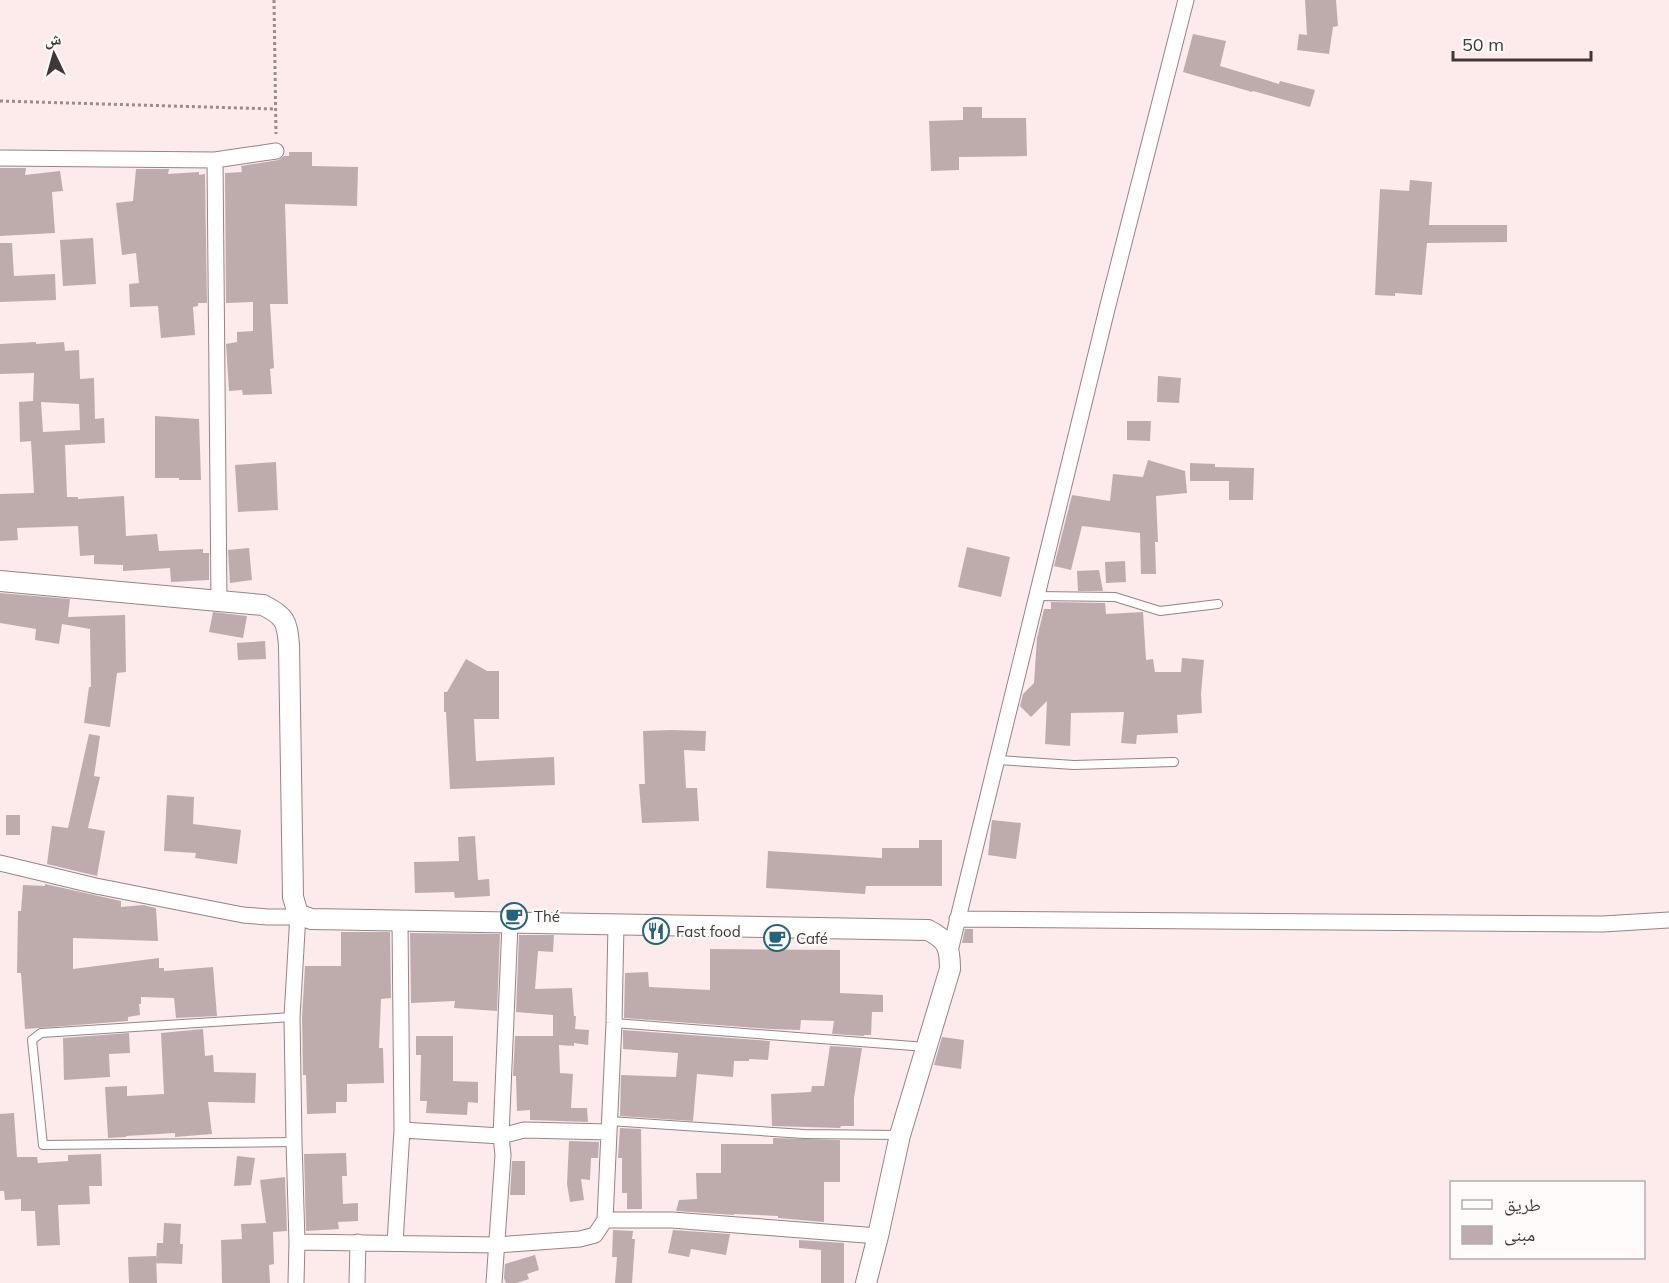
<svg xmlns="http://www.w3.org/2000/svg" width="1669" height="1283" font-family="Mulish,'Noto Naskh Arabic',sans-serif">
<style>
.building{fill:#beacac;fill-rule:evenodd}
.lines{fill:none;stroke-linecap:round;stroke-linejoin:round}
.service-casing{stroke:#968485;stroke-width:10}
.minor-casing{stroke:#968485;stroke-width:17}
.tertiary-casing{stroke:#968485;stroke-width:22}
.path{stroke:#9a8c8c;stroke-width:3;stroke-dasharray:3 3;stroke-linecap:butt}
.service{stroke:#fff;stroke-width:8}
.minor{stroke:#fff;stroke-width:15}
.tertiary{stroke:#fff;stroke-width:20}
.labels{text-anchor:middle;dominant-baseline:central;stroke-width:5;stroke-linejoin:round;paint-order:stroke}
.poi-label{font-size:15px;fill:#403838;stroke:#fffbfb;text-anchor:start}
</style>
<rect width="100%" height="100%" fill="#fdeaea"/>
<!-- building -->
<path class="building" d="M1305 0H1336L1338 26 1333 27 1329 54 1297 50 1299 34 1307 35Z
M1193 34 1226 41 1220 66 1279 84 1280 81 1315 90 1310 107 1253 91 1252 92 1183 72Z
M963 107H982V118H1026L1027 156 959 157V170L931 171 929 121 963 120Z
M289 152H312V166L358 167 357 206 285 204 288 304H270L274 368 270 369 272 394 243 395 242 390 229 391 226 344 237 342V332L253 331V302L226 303 225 173 242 172 241 166 278 160 284 156H289Z
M0 168H26L25 175 60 171 63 191 52 192 55 233 0 236Z
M136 169H169L168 174 199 172V175L205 174 207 303H198V306L193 307 195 335 161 338 158 306 130 307 129 284 139 283 136 253 122 255 116 203 133 201Z
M1410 180 1432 182 1429 225H1507V242L1427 243 1422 295 1395 293V296L1375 295 1380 189 1409 191Z
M93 238 96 284 63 286 60 240Z
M0 243H12L14 276 55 274 56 300 0 302Z
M36 342V344L64 342 65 351 79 350 80 379 94 378 95 419 104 418 105 443 65 445 67 497H78V499L124 496 126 536 157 534 159 551 203 549V553H209V580L171 582 170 568 123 571V565L94 564V555L80 556 78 526 17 528 18 540 0 541V494L34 493 31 441 20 442 19 402 33 401 34 373 0 374V344ZM41 402 79 404 80 430 43 432Z
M1158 376 1181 378 1179 403 1157 402Z
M155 416 199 419 201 480H179V478H155Z
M1127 421H1151L1150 441 1127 440Z
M1148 460 1185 471 1187 493 1156 496 1158 542H1155L1156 574H1141L1140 533 1082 526 1071 570 1054 566 1072 495 1110 501 1113 474 1143 477Z
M276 462 278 510 238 512 235 465Z
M1190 463 1215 464V467L1254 468 1253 500H1229V481H1190Z
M967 547 1010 557 1001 597 958 587Z
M249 548 252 580 230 583 228 550Z
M1125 561 1126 582 1106 583 1105 562Z
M1099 570 1103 591H1078L1077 571Z
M0 593 70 599 68 617 125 615 126 672 117 673 110 727 84 723 89 687H91L90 629 62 624 59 644 35 640 36 629 0 623Z
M1051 602 1105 603 1106 614 1143 612 1146 660 1153 659 1155 672H1181L1182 658 1204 660 1201 694 1202 713 1177 715 1178 733 1137 735 1136 744 1121 743 1124 712 1071 713 1070 746 1045 744 1047 701 1031 717 1020 706 1023 694 1034 683 1037 638 1044 609H1051Z
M213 612 247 616 243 638 209 632Z
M265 641 266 659 238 660 237 643Z
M466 659 487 671H499V719H474L476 761 554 757 555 785 450 789 446 712H444V692H447Z
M670 730 706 731 705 751 684 750 686 788H697L699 821 642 823 639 784H645L643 731Z
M89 734 100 736 94 776 100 777 88 828 105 831 97 876 47 864 52 826 68 828Z
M167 795 194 797 193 824 241 830 237 864 195 858 196 853 164 851Z
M6 815H20V835H6Z
M992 820 1021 823 1016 859 988 855Z
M475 836 478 880 489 879 490 896 455 898 454 892 415 893 414 862 459 861 458 837Z
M919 840H942V886H866L865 894 766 888 768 851 882 858V848H919Z
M45 884 121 901V907L143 905 156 908 158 941 73 938V969L159 958V968H164V971L213 967 217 1016 176 1018 174 998 141 997V1004H139L140 1015 128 1017V1021L25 1029 21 973H17L18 911H21L23 885 45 886Z
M965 929H973V943H962Z
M341 932H390L391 998 381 999 379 1048H383L384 1083 347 1084V1102H336V1113L307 1114 306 1075H303L302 1017 305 966H341Z
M410 933 500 934 497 1011 454 1008 455 1001 411 1003Z
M519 935H554L553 952 538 951 535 989 572 988 574 1016H576L575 1029 589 1030 588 1045 574 1043V1046L559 1045 560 1073 573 1074 571 1108H587L588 1122 530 1120V1110L517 1111 516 1076H513L515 1036H553V1015L516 1012Z
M710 949 840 950V993L883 995V1012H872L871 1035H864V1036L832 1034 834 1021 801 1020 800 1030 771 1029 624 1018 625 973 648 972 649 987 710 990Z
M203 1029 205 1056 213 1055 214 1072 256 1073 255 1103 208 1102 212 1134 175 1137V1133L126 1136V1137L108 1138 105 1087 127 1086V1096L164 1094 161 1033Z
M623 1030 770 1041 768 1060 749 1059V1061H734L733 1077 697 1074 693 1121 620 1116 621 1075 676 1077 678 1053 623 1049Z
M129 1033 130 1053 109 1054 110 1077 64 1080 63 1038Z
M416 1036H453V1081L478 1082V1103L468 1102 467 1115 426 1113 427 1101H420L421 1055H416Z
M942 1037 964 1040 961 1069 934 1065Z
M830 1046 862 1048 854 1098V1126H841L840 1128 772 1126 771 1094 811 1092 812 1086H824Z
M14 1113 17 1157H37L38 1163 68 1161V1155L101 1154 102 1186H89L90 1204 58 1205 60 1245 37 1246 35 1211H21V1199L5 1200 4 1191H0V1114Z
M620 1128 641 1129 642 1209H627V1193H622V1158H618Z
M773 1138 840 1140V1182H824V1222L778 1218V1216L734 1214V1215L676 1211 679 1200 697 1199 696 1173H721V1144H773Z
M569 1141 599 1142 598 1158H591L590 1180 581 1179 584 1200 570 1202 567 1184Z
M346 1153 347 1176H342L343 1204 358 1203V1221L338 1222 339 1229 306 1231 304 1154Z
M237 1156 255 1158 251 1185 234 1186Z
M512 1161H525V1195H510Z
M285 1177 287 1231 273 1232 274 1264 269 1265 270 1283H222L221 1240 242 1239 241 1224 266 1223 260 1180Z
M164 1223 181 1224 180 1244H183L182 1264 156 1263 157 1243H163Z
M613 1230 633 1231 632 1239H635L632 1283H615L617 1257H612Z
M673 1230 730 1234 726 1255 691 1249 689 1257 668 1253Z
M799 1240 844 1243V1283H821V1250L799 1248Z
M535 1255 539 1270 527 1274 529 1279 517 1283H506L504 1278 505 1264Z
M156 1256 157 1283H129L128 1257Z"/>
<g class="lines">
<defs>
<path id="service" d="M1037 596 1115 597 1160 611 1218 604
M997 760 1074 765 1174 762
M292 1017 41 1033 32 1040 43 1145 294 1142
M614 1023 926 1047
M609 1121 804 1134 898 1135"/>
<path id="minor" d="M0 158 215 160 276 151
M215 160 219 601
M0 863 96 886 243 915 268 917H298
M957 919 1603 924 1669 920
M950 951 1107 309 1186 0
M402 1130 501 1136 510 924
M605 1220H672L878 1236
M297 1242 496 1245 580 1239 595 1235 605 1220 614 1023 616 924
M395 1243 402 1130 400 922
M296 1283 297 1242 294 1142 292 1017 298 914
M357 1283 358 1242
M494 1283 503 1155 501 1136 524 1130 609 1132"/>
<path id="tertiary" d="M0 581 263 605C285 616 287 621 289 645L293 897 298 914 311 919 928 930C948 940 950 948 950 969L900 1135 878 1236 866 1283"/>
</defs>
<!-- service casing -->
<use href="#service" class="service-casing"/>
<!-- minor casing -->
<use href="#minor" class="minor-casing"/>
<!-- tertiary casing -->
<use href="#tertiary" class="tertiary-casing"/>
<!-- path -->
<path class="path" d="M274 0 276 134
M0 101 275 109"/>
<!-- service -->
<use href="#service" class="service"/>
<!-- minor -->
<use href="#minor" class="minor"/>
<!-- tertiary -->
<use href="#tertiary" class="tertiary"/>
</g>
<!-- icons -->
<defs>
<symbol id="cafe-ring" viewBox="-11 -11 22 22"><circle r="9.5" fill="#fffbfb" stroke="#26637a" stroke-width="1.5"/><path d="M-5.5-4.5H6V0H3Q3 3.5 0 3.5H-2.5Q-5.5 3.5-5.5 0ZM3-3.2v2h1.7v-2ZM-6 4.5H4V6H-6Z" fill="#26637a"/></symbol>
<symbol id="restaurant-ring" viewBox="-11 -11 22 22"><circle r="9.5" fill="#fffbfb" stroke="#26637a" stroke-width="1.5"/><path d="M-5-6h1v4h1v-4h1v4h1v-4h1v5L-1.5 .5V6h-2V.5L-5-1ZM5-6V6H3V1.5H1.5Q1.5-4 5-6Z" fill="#26637a"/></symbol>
</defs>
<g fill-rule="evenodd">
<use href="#cafe-ring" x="499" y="901" width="30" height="30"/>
<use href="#restaurant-ring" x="641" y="916" width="30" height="30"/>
<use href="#cafe-ring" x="762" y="923" width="30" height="30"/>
</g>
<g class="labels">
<!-- poi labels -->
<g class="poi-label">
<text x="534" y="916">Thé</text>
<text x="676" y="931">Fast food</text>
<text x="796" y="938">Café</text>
</g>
</g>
<!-- legend -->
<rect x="1450" y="1181" width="195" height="78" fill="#fffbfb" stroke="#b3adad" stroke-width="1.5"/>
<rect x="1462" y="1200" width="30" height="9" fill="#ffffff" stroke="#b3adad" stroke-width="1.5"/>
<text x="1504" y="1211" font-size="18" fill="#403838">طريق</text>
<rect x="1462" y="1226" width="30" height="18" fill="#beacac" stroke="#b3adad" stroke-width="1.5"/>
<text x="1504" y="1241" font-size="18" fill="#403838">مبنى</text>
<!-- north arrow -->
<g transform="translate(54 54) rotate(355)" stroke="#fffbfb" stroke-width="4.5" paint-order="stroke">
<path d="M0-4.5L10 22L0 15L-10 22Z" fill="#403838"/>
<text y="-9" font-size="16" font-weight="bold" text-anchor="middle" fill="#403838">ش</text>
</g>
<!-- scale -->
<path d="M1453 51v9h138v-9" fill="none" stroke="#403838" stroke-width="3"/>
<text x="1462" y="51" font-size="18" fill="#403838" stroke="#fffbfb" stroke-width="4.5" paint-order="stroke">50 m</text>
</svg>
